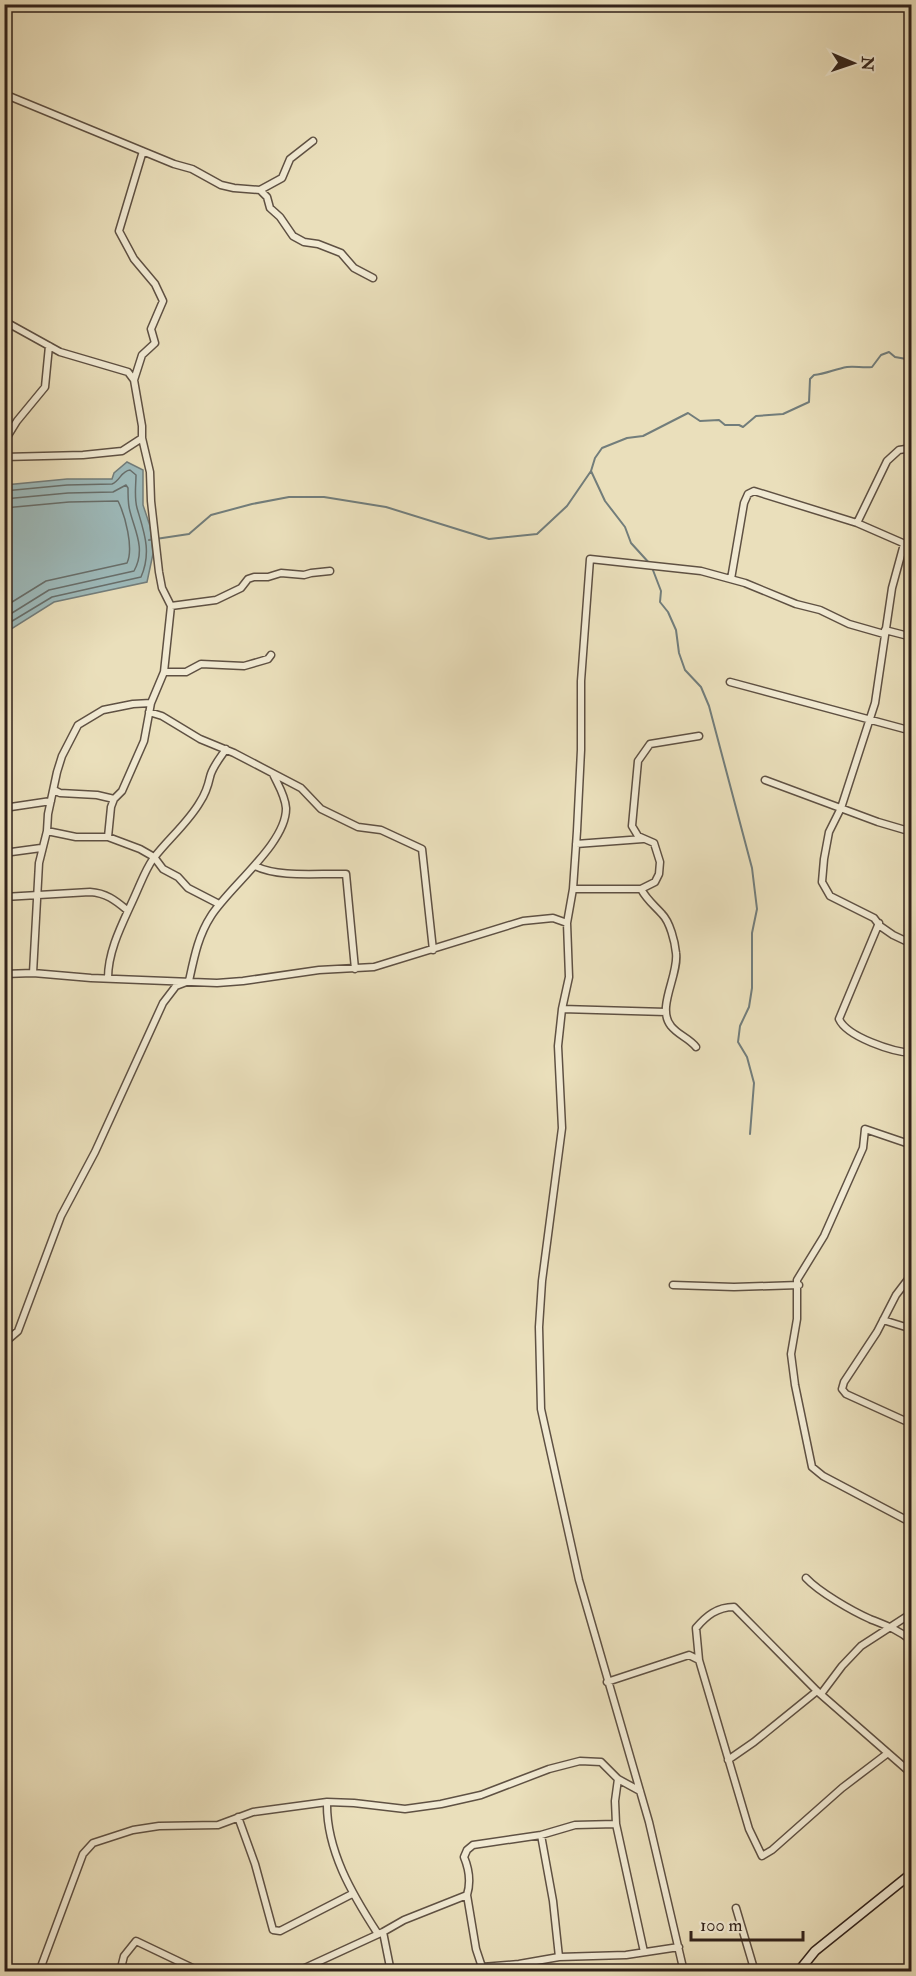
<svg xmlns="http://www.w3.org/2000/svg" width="916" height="1976" font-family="'IM FELL Double Pica',serif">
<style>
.water{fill:#9dbabb;stroke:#727d7b;stroke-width:1.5}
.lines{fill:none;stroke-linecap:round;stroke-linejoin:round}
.shore{stroke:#676e6b;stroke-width:1.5}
.stream{stroke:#727d7b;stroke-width:2}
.street-casing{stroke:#5f5143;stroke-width:9}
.secondary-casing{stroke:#31221b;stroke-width:11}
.street{stroke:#f1ead3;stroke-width:6}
.secondary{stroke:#f1ead3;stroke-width:8}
</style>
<rect width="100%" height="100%" fill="#eadfbb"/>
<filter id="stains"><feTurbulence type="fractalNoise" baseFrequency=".00333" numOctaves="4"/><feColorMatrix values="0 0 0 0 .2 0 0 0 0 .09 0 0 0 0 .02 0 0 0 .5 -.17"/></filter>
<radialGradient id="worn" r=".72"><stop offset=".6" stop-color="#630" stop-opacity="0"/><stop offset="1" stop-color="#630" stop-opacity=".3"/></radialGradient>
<!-- water -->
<path class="water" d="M127 462 143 470V505L150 526 153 554 147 582 54 602 5 633V485L67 479H112L114 473Z"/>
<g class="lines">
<!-- shore -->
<path class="shore" d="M4 491 67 485 112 484C120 481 121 471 130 470L136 475C136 485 134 497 137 508 144 532 152 552 141 577L52 597 4 626
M4 499 68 493 113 492 126 485 128 488C128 494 128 501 129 507 133 528 147 548 134 571L49 590 4 618
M4 508 69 502 118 501C125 515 134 548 127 563L46 581 4 607"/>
<!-- stream -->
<path class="stream" d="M591 471 605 501 625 527 631 543 651 565 661 591 660 602 668 612 676 630 679 653 685 670 701 687 709 706 752 868 757 909 752 933V988L749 1007 740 1026 738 1042 747 1057 754 1083 750 1134
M149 540 189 534 211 515 252 504 289 497H324L386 507 489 539 537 534 567 506 591 471 595 458 602 448 627 438 643 436 688 413 700 421 719 420 725 425H739L743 427 756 416 783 414 809 402 810 379 814 375C826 374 835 369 847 367 855 366 863 368 872 367L881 355 889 352 895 357 912 360"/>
<defs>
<path id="street" d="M4 94 174 164 192 169 221 185 234 188 260 190 267 197 270 208 280 217 293 236 304 242 318 244 341 253 354 268 373 278
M260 190 282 178 290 159 313 141
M4 321 60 352 128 372 134 380 142 426V438L150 472 151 501 159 572 162 588 171 606 164 672 151 703 144 741 122 791 114 799 111 807 108 837
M134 380 142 355 155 343 151 329 163 301 155 284 134 259 119 231 143 151
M4 442 17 421 45 387 49 346
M4 457 83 455 122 451 142 438
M857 523 887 461 899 450 912 448
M904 544 892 588 875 703 841 808 829 832 824 859 822 882 830 896 874 918 880 926 893 935 912 944
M731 579 744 503 748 494 754 491 857 523 912 547
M171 606 216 600 241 588 248 579 254 577H268L281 573 304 575 311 573 330 571
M885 630 912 637
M164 672H186L201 664 244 666 268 659 271 655
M730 682 912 731
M149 712 162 716 200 739 234 753 301 788 321 809 358 827 381 830 422 849 433 950
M765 780 878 822 912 832
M54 790 60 793 97 795 114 799
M4 808 51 801
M47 831 76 837H108L140 849 154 857 163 869 178 877 188 888 219 904
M576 844 643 839
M4 853 41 848
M255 866C279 878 319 873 346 874L355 969
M573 889H641L655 882 659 874 660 862 654 843 638 836 632 826 638 761 650 744 699 736
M641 889C647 900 654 905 662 914 670 922 675 942 676 953 679 975 656 1008 671 1026 678 1035 689 1038 696 1047
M4 897 90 892C106 893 115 900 127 910
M879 923 839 1019C847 1037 893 1052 912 1053
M33 973 39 863 47 831 48 814 57 772 62 756 78 725 103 710 133 704 151 703
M4 974 33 973 91 978 217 983 243 981 319 970 374 967 523 921 553 918 567 923
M108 978C108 948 125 919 137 891 142 880 146 869 153 859 168 839 188 823 200 802 206 793 208 786 210 777 212 767 221 757 226 749
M562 1009 666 1012
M912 1145 865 1129 863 1148 824 1236 797 1280V1319L791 1354 795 1385 812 1467 823 1476 912 1523
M912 1274 896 1295 877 1332 844 1382 842 1389 846 1394 912 1424
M673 1285 734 1287 799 1285
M883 1320 912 1329
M4 1343 18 1331 61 1216 95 1152 163 1003 176 986 189 981C194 958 198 936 211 916 229 887 287 843 286 808 285 795 278 785 273 774
M806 1578C819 1592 852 1611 870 1619 885 1625 899 1630 912 1641
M699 1660 696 1628C706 1616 717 1607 734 1607L817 1691 912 1774
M607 1682 689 1655 699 1660 749 1829 762 1856 772 1850 842 1788 888 1753
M821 1694 842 1666 861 1646 912 1613
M728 1760 754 1742 817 1691
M618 1779 615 1801 616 1824 644 1952
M327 1802C326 1850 352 1894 378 1934
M238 1817 255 1864 273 1930 280 1931 352 1894
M541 1835 553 1901 559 1957
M736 1908 755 1972
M383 1932 391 1972
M482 1967 476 1949 467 1895C471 1882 469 1869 464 1857L467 1850 473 1845 541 1835 575 1825 616 1824
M39 1972 83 1854 93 1843 133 1830 159 1826 218 1825 253 1812 327 1802 354 1803 405 1809 441 1804 481 1795 549 1769 580 1761 601 1762 618 1779 640 1791
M120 1972 124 1956 136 1941 201 1972
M296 1972 383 1932 404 1920 467 1895
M484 1972 482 1967 519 1964 559 1957 626 1955 679 1947
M684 1972 649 1822 579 1580 541 1409 539 1327 542 1281 562 1128 558 1046 562 1009 569 977 567 923 573 889 577 831 581 750V681L590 559 701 571 745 583 796 604 820 610 849 624 884 634"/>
<path id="secondary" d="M798 1972 815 1951 912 1873"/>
</defs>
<!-- street casing -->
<use href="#street" class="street-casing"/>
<!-- secondary casing -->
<use href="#secondary" class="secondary-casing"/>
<!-- street -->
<use href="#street" class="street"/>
<!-- secondary -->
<use href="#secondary" class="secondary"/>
</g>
<!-- margin -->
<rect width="916" height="1976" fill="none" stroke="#eadfbb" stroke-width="24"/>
<rect x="6" y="6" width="904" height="1964" fill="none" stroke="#31221b" stroke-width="3"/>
<rect x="12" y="12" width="892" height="1952" fill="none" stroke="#31221b" stroke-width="1.5"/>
<!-- north arrow -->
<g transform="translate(853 63) rotate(92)" stroke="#f1ead3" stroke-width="4.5" paint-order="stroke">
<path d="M0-4.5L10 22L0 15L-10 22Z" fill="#31221b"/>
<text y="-9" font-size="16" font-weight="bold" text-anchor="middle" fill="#31221b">N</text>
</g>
<!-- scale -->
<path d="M691 1931v9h112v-9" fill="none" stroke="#31221b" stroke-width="3"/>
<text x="700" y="1931" font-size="18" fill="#31221b" stroke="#f1ead3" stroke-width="4.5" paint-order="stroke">100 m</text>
<rect width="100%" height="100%" filter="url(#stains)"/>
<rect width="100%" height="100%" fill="url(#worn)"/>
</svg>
